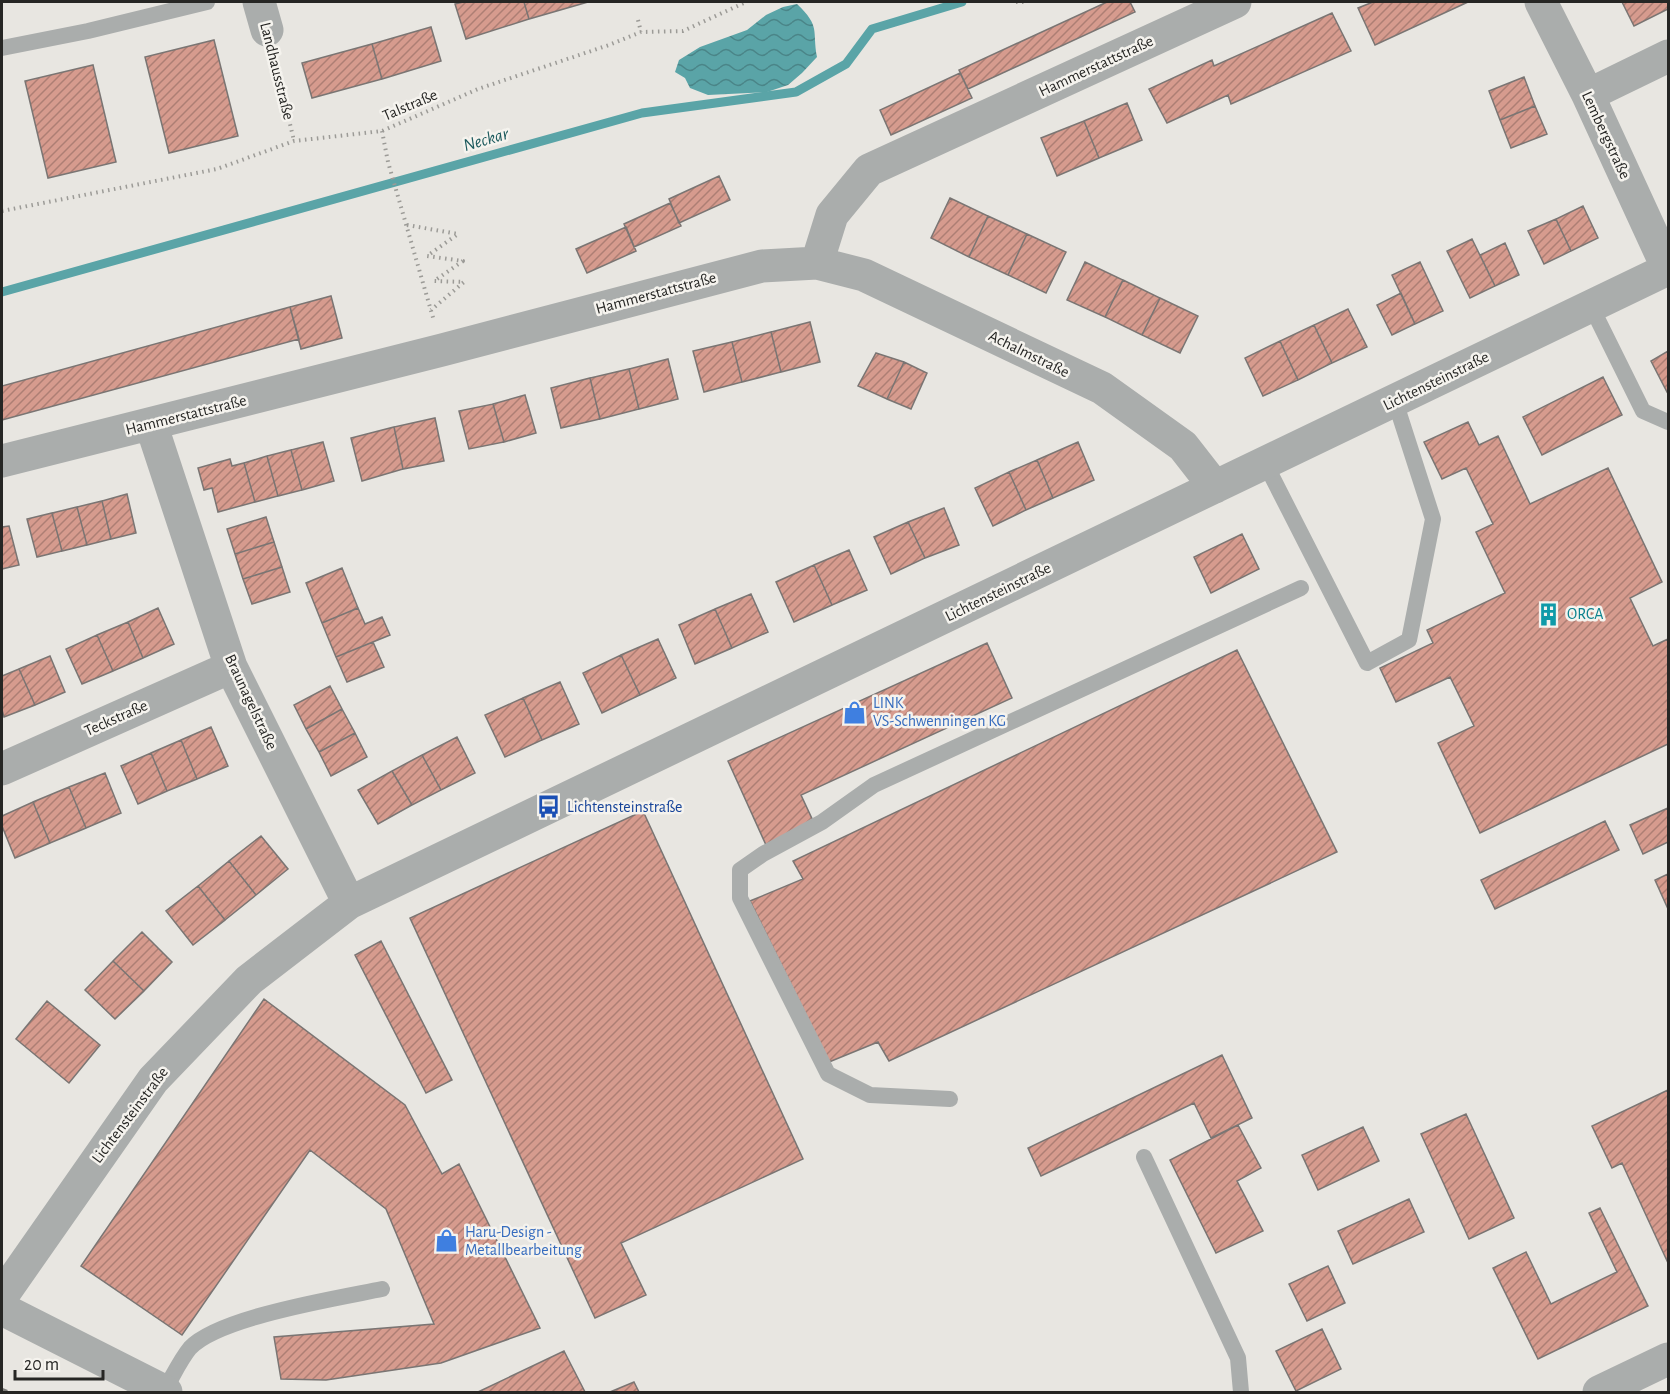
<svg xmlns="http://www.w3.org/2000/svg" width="1670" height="1394" font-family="'Alegreya Sans',sans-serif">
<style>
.water{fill:url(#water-waves)}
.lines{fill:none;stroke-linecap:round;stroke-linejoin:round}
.stream{stroke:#5aa4a7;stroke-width:9}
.building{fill:url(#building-hatch);stroke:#7a7573;stroke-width:1.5}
.path{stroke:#9c9b97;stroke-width:4;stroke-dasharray:1.5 4.5;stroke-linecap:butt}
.service{stroke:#aaadac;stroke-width:16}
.minor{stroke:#aaadac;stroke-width:33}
.rail{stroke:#7f7e7b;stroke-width:4.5;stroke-dasharray:12 6;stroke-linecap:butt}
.labels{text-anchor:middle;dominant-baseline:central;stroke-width:5;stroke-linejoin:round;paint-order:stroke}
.street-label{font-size:16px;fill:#262624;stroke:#f5f3ee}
.culture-label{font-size:16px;fill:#0d838f;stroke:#f5f3ee;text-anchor:start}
.shop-label{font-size:16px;fill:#366cbe;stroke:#f5f3ee;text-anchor:start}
.transit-label{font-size:16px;fill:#164399;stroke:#f5f3ee;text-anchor:start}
.water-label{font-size:18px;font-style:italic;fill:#1c5a5d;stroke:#f5f3ee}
</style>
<defs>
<pattern id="water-waves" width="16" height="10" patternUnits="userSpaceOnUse" patternTransform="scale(1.5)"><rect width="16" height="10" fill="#5aa4a7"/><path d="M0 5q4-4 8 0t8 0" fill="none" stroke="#4a8588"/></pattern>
<pattern id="building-hatch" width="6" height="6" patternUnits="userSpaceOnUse" patternTransform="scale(1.5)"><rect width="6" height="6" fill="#d69b8e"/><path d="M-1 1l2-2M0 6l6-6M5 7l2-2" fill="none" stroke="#ad7e74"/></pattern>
</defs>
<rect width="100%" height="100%" fill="#e8e6e1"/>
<!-- water -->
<path class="water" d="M797 4C821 27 812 30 817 57L802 73 788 85 767 92 708 95 690 88 685 78 675 72 679 60 700 47 747 30 766 15 783 7Z"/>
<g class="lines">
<!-- stream -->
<path class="stream" d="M2 292 642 113 796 92 846 64 872 29 962 2"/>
</g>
<!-- building -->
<path class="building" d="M463 2H524L529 19 466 39 455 4Z
M524 2H588L529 19Z
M1107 2H1130L1135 12 968 89 959 70Z
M1373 2H1468L1375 45 1358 8Z
M1622 2H1668V9L1634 26Z
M1332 13 1351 51 1231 104 1228 95 1167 123 1149 89 1212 60 1214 66Z
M431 27 441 61 382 79 372 44Z
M214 40 238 136 169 153 145 57Z
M372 44 382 79 312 98 302 63Z
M93 65 116 162 48 178 25 81Z
M960 73 972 98 891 135 880 110Z
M1524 77 1535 106 1500 120 1489 91Z
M1127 103 1142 140 1099 158 1084 121Z
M1535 106 1547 134 1511 148 1500 120Z
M1084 121 1099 158 1057 176 1041 138Z
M719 176 730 200 679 223 669 199Z
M950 198 988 216 969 257 931 238Z
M670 203 681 226 634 247 624 224Z
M1583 206 1598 238 1571 251 1556 219Z
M988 216 1027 234 1008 275 969 257Z
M1556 219 1571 251 1544 264 1528 231Z
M626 227 636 251 587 273 576 249Z
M1027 234 1066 252 1046 293 1008 275Z
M1472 239 1495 286 1470 298 1447 251Z
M1505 243 1519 275 1495 286 1480 255Z
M1085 262 1123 280 1105 317 1067 300Z
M1420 262 1443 311 1415 324 1392 275Z
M1123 280 1160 298 1142 335 1105 317Z
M1401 293 1415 324 1392 335 1377 305Z
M331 296 342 338 301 349 290 307Z
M1160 298 1198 316 1180 353 1142 335Z
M290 307 299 339 2 420V386Z
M1348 309 1367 347 1332 363 1314 325Z
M810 322 820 362 781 372 771 332Z
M1314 325 1332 363 1298 380 1280 341Z
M771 332 781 372 742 382 732 342Z
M1280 341 1298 380 1263 396 1245 358Z
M732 342 742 382 704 392 693 351Z
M1668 351V391L1667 392 1651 361Z
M876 353 904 362 887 399 858 386Z
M668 359 678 399 639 409 629 369Z
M904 362 927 373 911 409 887 399Z
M629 369 639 409 600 419 590 378Z
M1603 377 1622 415 1542 455 1523 417Z
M590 378 600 419 561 428 551 388Z
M525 395 536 433 504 442 493 404Z
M493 404 504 442 469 449 459 411Z
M435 418 444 461 403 469 394 427Z
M1468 422 1479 445 1498 436 1530 504 1608 468 1662 582 1630 598 1653 646 1668 639V744L1480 833 1438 743 1474 726 1450 677 1396 702 1380 668 1433 643 1427 630 1505 593 1476 532 1493 524 1466 468 1442 479 1424 442Z
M394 427 403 469 362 481 351 438Z
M323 442 334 481 302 490 291 450Z
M1078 442 1094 480 1053 498 1037 460Z
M291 450 302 490 278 496 267 456Z
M267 456 278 496 255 502 244 463Z
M230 459 232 466 244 463 255 502 218 512 212 488 204 490 198 468Z
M1037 460 1053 498 1026 510 1009 472Z
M1009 472 1026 510 993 526 975 488Z
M127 494 136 533 111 539 102 501Z
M102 501 111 539 87 545 77 507Z
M77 507 87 545 62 551 52 513Z
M944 508 959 545 925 558 908 522Z
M52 513 62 551 37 557 27 519Z
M266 517 274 542 235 554 227 529Z
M908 522 925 558 891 574 874 537Z
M9 526 19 565 2 569V527Z
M1242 534 1259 569 1211 593 1194 557Z
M274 542 282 567 243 579 235 554Z
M849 550 867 590 832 605 814 565Z
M814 565 832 605 794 622 776 582Z
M282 567 290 592 252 604 243 579Z
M342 568 358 608 322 623 306 583Z
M751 594 768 632 732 648 715 609Z
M158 608 174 644 143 658 128 622Z
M358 608 365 624 382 617 390 635 336 657 322 623Z
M715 609 732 648 695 664 679 625Z
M128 622 143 658 113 671 97 635Z
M97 635 113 671 82 684 66 649Z
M658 639 676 678 640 695 621 655Z
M373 642 384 667 347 682 336 657Z
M987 643 1012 698 801 795 814 823 766 845 728 761Z
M1237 650 1337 852 889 1061 878 1042 829 1062 750 901 803 879 793 861Z
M621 655 640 695 602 713 583 673Z
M50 656 65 692 35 705 19 669Z
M19 669 35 705 4 717 2 710V676Z
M560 682 579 724 542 740 523 698Z
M330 686 342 709 306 729 294 705Z
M523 698 542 740 505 757 485 715Z
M342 709 355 733 319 752 306 729Z
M211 727 228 766 197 779 181 740Z
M355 733 367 757 331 776 319 752Z
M457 737 475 773 441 790 422 755Z
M181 740 197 779 167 791 151 753Z
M151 753 167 791 138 804 121 766Z
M422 755 441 790 412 805 392 771Z
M392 771 412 805 378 824 358 790Z
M105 773 121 813 86 828 69 787Z
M69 787 86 828 50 843 33 802Z
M33 802 50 843 15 858 2 826V816Z
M1668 808V842L1643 854 1630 825Z
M643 811 803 1159 621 1243 646 1295 595 1318 410 918Z
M1605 821 1619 850 1495 909 1481 880Z
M261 836 288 869 256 895 229 861Z
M229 861 256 895 225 920 198 886Z
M1668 874V909L1655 880Z
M198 886 225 920 193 945 166 911Z
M142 932 172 962 144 991 113 961Z
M381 941 452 1080 426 1093 355 955Z
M113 961 144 991 115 1019 85 990Z
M264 999 405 1105 442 1174 459 1164 540 1328 441 1363 326 1380 281 1379 274 1337 434 1324 386 1209 310 1150 182 1335 81 1266Z
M47 1001 100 1045 69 1083 16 1039Z
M1222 1055 1252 1118 1211 1138 1194 1103 1041 1176 1028 1148Z
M1668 1090V1263L1622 1163 1612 1168 1592 1126Z
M1466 1114 1514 1218 1469 1239 1421 1134Z
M1238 1125 1261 1168 1237 1181 1263 1231 1216 1253 1170 1160Z
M1363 1127 1379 1161 1318 1190 1302 1155Z
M1409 1199 1424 1232 1353 1264 1338 1231Z
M1600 1208 1648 1306 1538 1359 1493 1268 1526 1252 1551 1304 1617 1272 1589 1213Z
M1328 1266 1345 1303 1307 1321 1289 1284Z
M1322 1329 1341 1369 1296 1391 1276 1351Z
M564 1351 585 1392H478Z
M634 1382 639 1392H610Z"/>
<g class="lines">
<!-- path -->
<path class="path" d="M1016 2H1026
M638 20 641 32
M275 60 294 141
M382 131 388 162 434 321
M2 211 217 169 294 141 382 131 478 89 609 45 641 32 683 31 746 2
M407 225 458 234 427 256 463 261 434 281 464 282 431 310"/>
<!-- service -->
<path class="service" d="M2 48 88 31 207 2
M1591 306 1643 411 1668 422
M1265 463 1367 663 1409 640 1433 519 1395 401
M950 1099 870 1095 828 1074 740 898V870L763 854 822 822 874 785 1301 588
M1144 1157 1238 1358 1241 1392
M164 1391C172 1378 180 1360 190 1348 219 1317 338 1298 382 1289"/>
<!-- minor -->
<path class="minor" d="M259 2 267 30
M1588 95 1668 56
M817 263 832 215 869 170 1235 2
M151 424 231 667 349 903
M2 461 442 350 762 266 817 263 864 275 1102 388 1183 446 1215 487
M2 769 231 667
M2 1296 153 1080 249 980 349 903 1668 269 1588 95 1541 2
M2 1309 166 1392
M1599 1392 1668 1359"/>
<!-- rail -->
<path class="rail" d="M2 1390 7 1392"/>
</g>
<!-- icons -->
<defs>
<symbol id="building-bare" viewBox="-9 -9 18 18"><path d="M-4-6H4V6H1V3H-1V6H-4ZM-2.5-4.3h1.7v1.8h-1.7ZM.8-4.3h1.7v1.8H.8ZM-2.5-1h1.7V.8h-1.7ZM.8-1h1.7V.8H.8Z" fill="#0f9aa8" stroke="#f5f3ee" stroke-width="2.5" paint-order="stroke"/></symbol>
<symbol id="shop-bare" viewBox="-9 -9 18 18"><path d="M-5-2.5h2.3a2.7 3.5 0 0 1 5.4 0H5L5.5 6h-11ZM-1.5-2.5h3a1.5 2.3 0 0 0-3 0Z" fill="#3f7fe0" stroke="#f5f3ee" stroke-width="2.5" paint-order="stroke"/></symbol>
<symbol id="bus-bare" viewBox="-9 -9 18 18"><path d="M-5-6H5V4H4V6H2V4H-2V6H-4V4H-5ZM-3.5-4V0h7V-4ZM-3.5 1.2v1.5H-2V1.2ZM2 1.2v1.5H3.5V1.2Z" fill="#1a4fb4" stroke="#f5f3ee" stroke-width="2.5" paint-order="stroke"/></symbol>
</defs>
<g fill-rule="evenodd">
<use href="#building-bare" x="1532" y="598" width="33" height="33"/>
<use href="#shop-bare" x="838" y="696" width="33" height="33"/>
<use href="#bus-bare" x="532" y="790" width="33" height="33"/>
<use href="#shop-bare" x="430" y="1224" width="33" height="33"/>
</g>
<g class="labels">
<!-- street labels -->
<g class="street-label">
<text transform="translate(1096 66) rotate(-25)">Hammerstattstraße</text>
<text transform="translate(277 71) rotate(76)">Landhausstraße</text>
<text transform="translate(410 105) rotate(-23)">Talstraße</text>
<text transform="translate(1606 135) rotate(65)">Lembergstraße</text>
<text transform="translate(656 293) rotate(-15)">Hammerstattstraße</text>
<text transform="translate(1029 354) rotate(26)">Achalmstraße</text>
<text transform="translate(1436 381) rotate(-26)">Lichtensteinstraße</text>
<text transform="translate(186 415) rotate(-14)">Hammerstattstraße</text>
<text transform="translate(998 592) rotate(-26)">Lichtensteinstraße</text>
<text transform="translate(251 702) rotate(65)">Braunagelstraße</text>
<text transform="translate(116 718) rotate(-24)">Teckstraße</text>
<text transform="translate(130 1115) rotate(-53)">Lichtensteinstraße</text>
</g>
<!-- culture labels -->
<g class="culture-label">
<text x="1567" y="614">ORCA</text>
</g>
<!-- shop labels -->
<g class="shop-label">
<text x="873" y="703">LINK<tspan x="873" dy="18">VS-Schwenningen KG</tspan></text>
<text x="465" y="1232">Haru-Design -<tspan x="465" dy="18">Metallbearbeitung</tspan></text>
</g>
<!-- transit labels -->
<g class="transit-label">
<text x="567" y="807">Lichtensteinstraße</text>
</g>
<!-- water labels -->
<g class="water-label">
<text transform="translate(486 140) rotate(-16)">Neckar</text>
</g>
</g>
<!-- border -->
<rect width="1670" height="1394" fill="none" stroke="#262624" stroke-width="6"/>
<!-- scale -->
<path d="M15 1370v9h88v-9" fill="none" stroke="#262624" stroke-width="3"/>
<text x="24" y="1370" font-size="18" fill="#262624" stroke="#f5f3ee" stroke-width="4.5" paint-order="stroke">20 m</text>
</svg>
